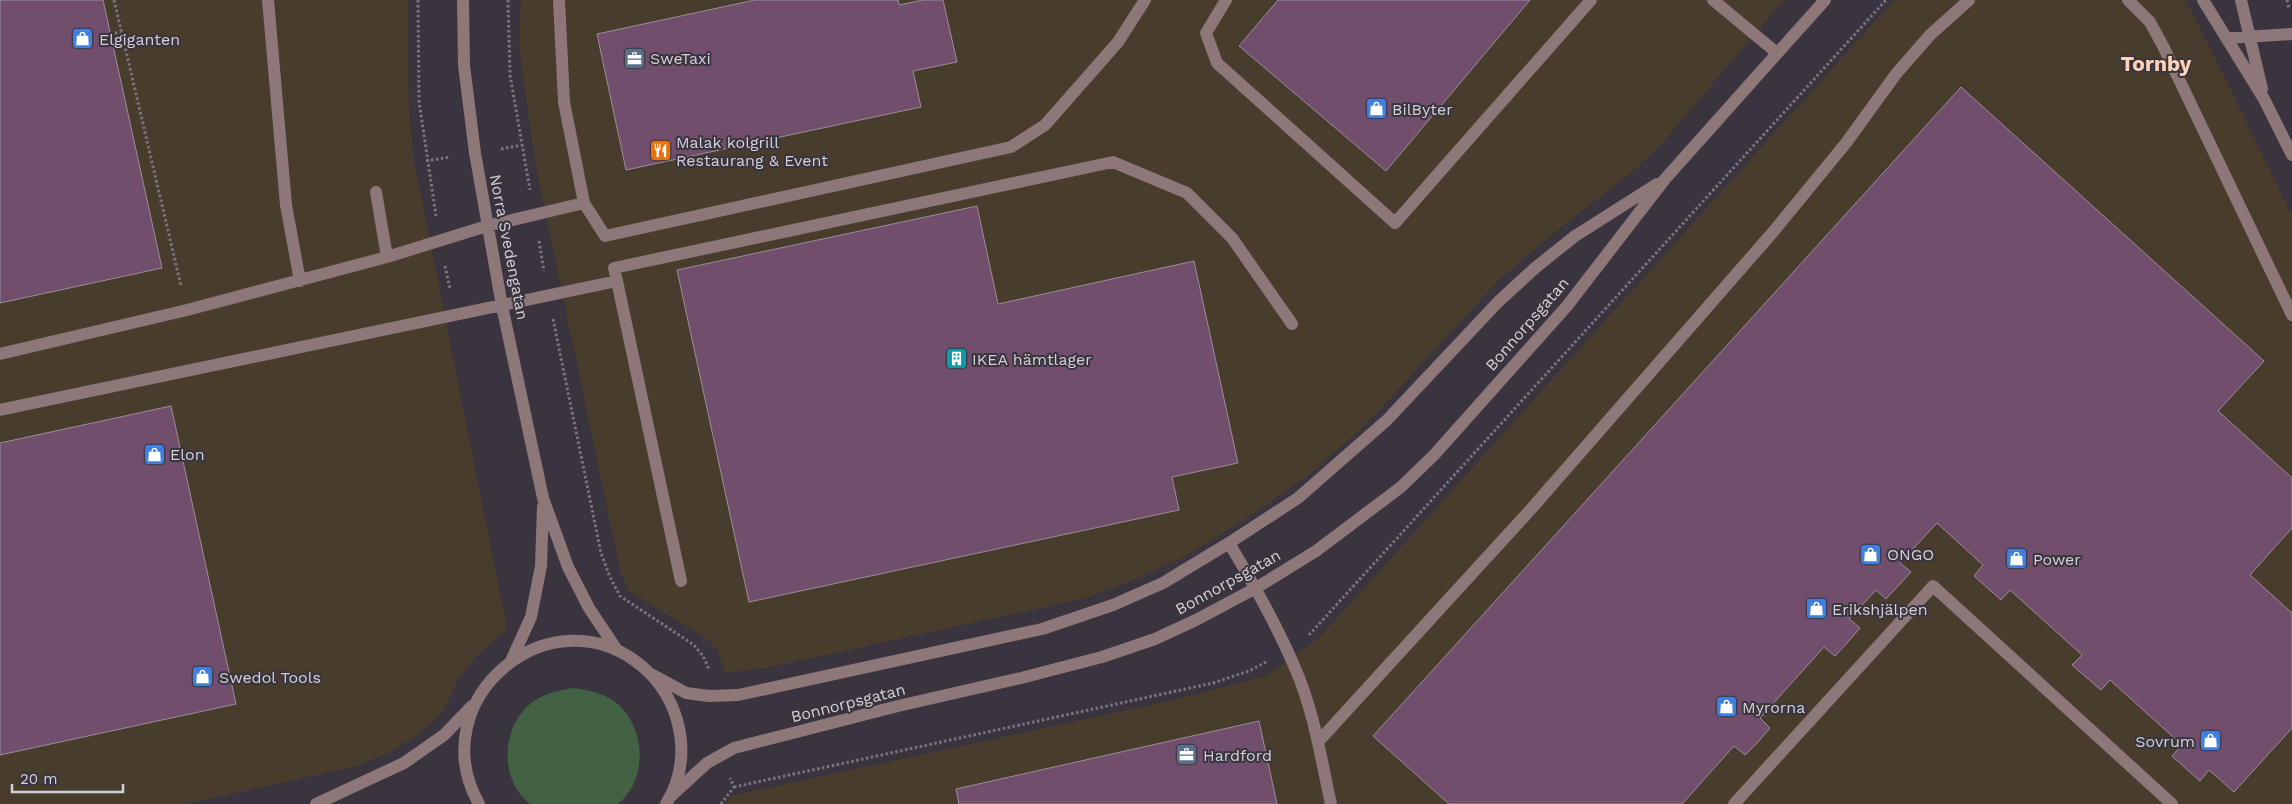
<svg xmlns="http://www.w3.org/2000/svg" width="2292" height="804" font-family="'Work Sans',sans-serif">
<style>
.commercial{fill:#483c2d}
.green{fill:#436143}
.building{fill:#704e6c;stroke:#9a8f99}
.lines{fill:none;stroke-linecap:round;stroke-linejoin:round}
.path{stroke:#7a757e;stroke-width:3;stroke-dasharray:2.5 2.5;stroke-linecap:butt}
.minor{stroke:#8e7778;stroke-width:12}
.labels{text-anchor:middle;dominant-baseline:central;stroke-width:4;stroke-linejoin:round;paint-order:stroke}
.poi-label{font-size:16px;fill:#d4d0d7;stroke:#3a343f;text-anchor:start}
.street-label{font-size:16px;fill:#d4d0d7;stroke:#3a343f}
.district-label{font-size:21px;font-weight:bold;fill:#fdd2b7;stroke:#3a343f}
</style>
<rect width="100%" height="100%" fill="#3a343f"/>
<!-- commercial -->
<path class="commercial" d="M0 0H408L409 112 414 160 507 629 476 656 458 680 444 710 422 732 389 753 357 766 186 804H0Z
M521 0H1784L1663 142 1632 172 1559 229 1498 281 1372 418 1315 470 1258 511 1186 556 1127 583 1082 599 766 668 725 673 718 651 707 639 629 591 620 570 535 163 519 46Z
M1894 0H2185L2196 20 2292 215V804H726L731 796 1165 702 1266 676 1320 637Z"/>
<!-- green -->
<path class="green" d="M574 688C588 690 602 693 614 701 646 725 649 779 618 804H530C498 779 501 724 534 701 546 693 559 690 574 688Z"/>
<!-- building -->
<path class="building" d="M0 0H103L162 268 0 303Z
M755 0H898L899 5 923 0H943L957 62 913 71 921 107 626 170 597 34Z
M1278 0H1530L1386 171 1239 46Z
M1961 87 2264 361 2218 411 2292 478V528L2250 575 2292 613V728L2234 792 2209 770 2200 781 2172 756 2182 745 2110 680 2101 690 2072 665 2082 655 2010 590 2001 600 1974 576 1983 565 1937 523 1900 563 1911 572 1886 599 1876 590 1849 619 1860 628 1847 643 1835 656 1824 647 1760 718 1770 728 1758 742 1745 755 1734 746 1682 804H1449L1373 736Z
M977 206 998 304 1194 261 1238 463 1172 477 1179 510 749 602 677 270Z
M171 406 236 704 0 755V443Z
M1259 721 1277 804H959L956 789Z"/>
<g class="lines">
<!-- path -->
<path class="path" d="M114 0 181 286
M418 0 419 101 436 216
M508 0 510 75 530 190
M2287 0 2289 9
M110 34 121 32
M501 149 522 145
M426 161 450 157
M539 241 544 271
M445 266 450 289
M553 319 601 553 610 577 620 596 694 645 703 656 709 669
M1309 635 1886 0
M734 787 1213 683 1249 671 1266 662
M721 804 734 787 730 778"/>
<!-- minor -->
<path class="minor" d="M268 0 286 205 300 281
M463 0 464 65 475 153 502 306 543 498 568 567 589 608 617 650
M559 0 564 102 584 203
M1226 0 1206 33 1217 63 1395 223 1591 0
M1713 0 1777 53
M2128 0 2150 22 2163 46 2292 315
M2203 0 2264 99 2292 155
M2241 0 2262 89
M2227 38 2292 34
M376 192 387 257
M617 281 614 268 1113 162 1187 193 1232 238 1292 324
M0 354 187 310 387 257 487 226 584 203 605 236 1011 147 1045 125 1118 42 1145 0
M0 410 617 281 681 581
M1229 543C1253 583 1277 625 1295 668 1314 711 1321 759 1331 804
M511 661 531 617 541 566 543 506
M651 674 686 693 709 696 738 695 1042 629 1113 605 1163 583 1229 543 1298 498 1387 420 1498 302 1535 268 1575 236 1657 184
M1318 742 1532 508 1773 232 1846 143 1896 74 1930 35 1969 0
M671 796 707 763 734 748 898 706 1021 678 1102 657 1155 639 1196 620 1256 588 1316 551 1401 487 1434 455 1567 306 1665 179 1825 0
M316 804 404 763 444 735 472 706
M479 804C420 699 552 589 643 667 659 681 671 699 677 720 685 749 682 778 666 804
M1734 804 1933 586 2172 804"/>
</g>
<!-- icons -->
<defs>
<symbol id="shop-square" viewBox="-11 -11 22 22"><rect x="-9" y="-9" width="18" height="18" rx="4" fill="#3f7fe0" stroke="#3a343f"/><path d="M-5-2.5h2.3a2.7 3.5 0 0 1 5.4 0H5L5.5 6h-11ZM-1.5-2.5h3a1.5 2.3 0 0 0-3 0Z" fill="#fff"/></symbol>
<symbol id="office-square" viewBox="-11 -11 22 22"><rect x="-9" y="-9" width="18" height="18" rx="4" fill="#5c6f8a" stroke="#3a343f"/><path d="M-6-3h4V-5.5h4V-3h4V5H-6ZM-1-4.5V-3h2v-1.5ZM-6 0V1H6V0Z" fill="#fff"/></symbol>
<symbol id="restaurant-square" viewBox="-11 -11 22 22"><rect x="-9" y="-9" width="18" height="18" rx="4" fill="#e8710a" stroke="#3a343f"/><path d="M-5-6h1v4h1v-4h1v4h1v-4h1v5L-1.5 .5V6h-2V.5L-5-1ZM5-6V6H3V1.5H1.5Q1.5-4 5-6Z" fill="#fff"/></symbol>
<symbol id="building-square" viewBox="-11 -11 22 22"><rect x="-9" y="-9" width="18" height="18" rx="4" fill="#0f9aa8" stroke="#3a343f"/><path d="M-4-6H4V6H1V3H-1V6H-4ZM-2.5-4.3h1.7v1.8h-1.7ZM.8-4.3h1.7v1.8H.8ZM-2.5-1h1.7V.8h-1.7ZM.8-1h1.7V.8H.8Z" fill="#fff"/></symbol>
</defs>
<g fill-rule="evenodd">
<use href="#shop-square" x="70" y="26" width="25" height="25"/>
<use href="#office-square" x="622" y="46" width="25" height="25"/>
<use href="#shop-square" x="1364" y="96" width="25" height="25"/>
<use href="#restaurant-square" x="648" y="138" width="25" height="25"/>
<use href="#building-square" x="944" y="346" width="25" height="25"/>
<use href="#shop-square" x="142" y="442" width="25" height="25"/>
<use href="#shop-square" x="1858" y="542" width="25" height="25"/>
<use href="#shop-square" x="2004" y="546" width="25" height="25"/>
<use href="#shop-square" x="1804" y="596" width="25" height="25"/>
<use href="#shop-square" x="190" y="664" width="25" height="25"/>
<use href="#shop-square" x="1714" y="694" width="25" height="25"/>
<use href="#shop-square" x="2198" y="728" width="25" height="25"/>
<use href="#office-square" x="1174" y="742" width="25" height="25"/>
</g>
<g class="labels">
<!-- poi labels -->
<g class="poi-label">
<text x="99" y="39">Elgiganten</text>
<text x="650" y="58">SweTaxi</text>
<text x="1392" y="109">BilByter</text>
<text x="676" y="142">Malak kolgrill<tspan x="676" dy="18">Restaurang &amp; Event</tspan></text>
<text x="972" y="359">IKEA hämtlager</text>
<text x="170" y="454">Elon</text>
<text x="1887" y="554">ONGO</text>
<text x="2033" y="559">Power</text>
<text x="1832" y="609">Erikshjälpen</text>
<text x="219" y="677">Swedol Tools</text>
<text x="1742" y="707">Myrorna</text>
<text x="2195" y="741" text-anchor="end">Sovrum</text>
<text x="1203" y="755">Hardford</text>
</g>
<!-- street labels -->
<g class="street-label">
<text transform="translate(509 247) rotate(79)">Norra Svedengatan</text>
<text transform="translate(1527 324) rotate(-49)">Bonnorpsgatan</text>
<text transform="translate(1228 582) rotate(-29)">Bonnorpsgatan</text>
<text transform="translate(848 703) rotate(-14)">Bonnorpsgatan</text>
</g>
<!-- district labels -->
<g class="district-label">
<text x="2156" y="63">Tornby</text>
</g>
</g>
<!-- scale -->
<path d="M12 784v8h111v-8" fill="none" stroke="#d4d0d7" stroke-width="2.5"/>
<text x="20" y="784" font-size="15" fill="#d4d0d7" stroke="#3a343f" stroke-width="4" paint-order="stroke">20 m</text>
</svg>
